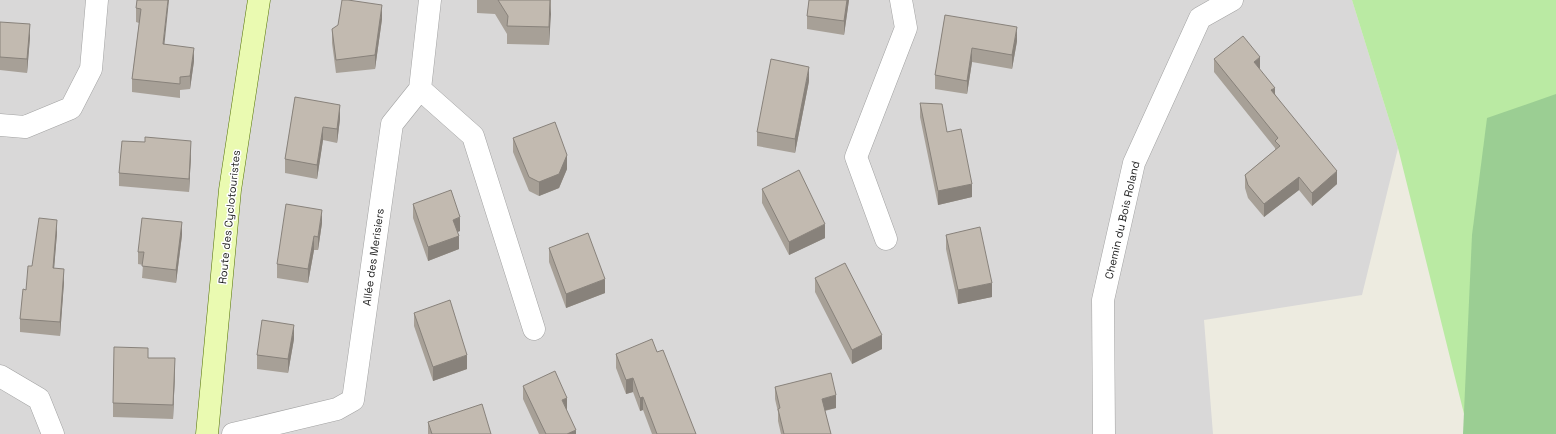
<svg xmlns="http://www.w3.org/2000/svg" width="1556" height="434" font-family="'Space Grotesk',sans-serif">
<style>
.residential{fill:#d9d8d8}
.grass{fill:#baeaa3}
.forest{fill:#9bce93}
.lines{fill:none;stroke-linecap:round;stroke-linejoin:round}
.street-casing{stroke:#a2a2a2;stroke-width:23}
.secondary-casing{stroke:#537202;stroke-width:23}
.street{stroke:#fff;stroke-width:22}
.secondary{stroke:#eafab1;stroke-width:22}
.wall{fill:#a7a097}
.shaded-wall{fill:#88827b}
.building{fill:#c2bab0;stroke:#88827b}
.labels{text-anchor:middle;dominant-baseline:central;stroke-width:3;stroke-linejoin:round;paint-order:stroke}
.street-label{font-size:11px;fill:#1b1b1b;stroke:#fff}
</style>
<rect width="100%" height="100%" fill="#edebe0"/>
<!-- residential -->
<path class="residential" d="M0 0H1352L1398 148 1362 295 1204 320 1213 434H0Z"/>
<!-- grass -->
<path class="grass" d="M1352 0H1556V434H1469L1398 148Z"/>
<!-- forest -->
<path class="forest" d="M1556 94V434H1463L1472 235 1487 118Z"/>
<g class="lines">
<defs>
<path id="street" d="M420 89 473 136 534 329
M0 125 25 127 71 108 91 69 97 0
M886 239 856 157 906 28 901 0
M0 376 39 399 53 434
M233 434 337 409 353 400 392 124 420 89 430 0
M1104 434 1103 300 1134 163 1200 18 1232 0"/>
<path id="secondary" d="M207 434 230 190 259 0"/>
</defs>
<!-- street casing -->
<use href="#street" class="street-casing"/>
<!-- secondary casing -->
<use href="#secondary" class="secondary-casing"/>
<!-- street -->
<use href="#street" class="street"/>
<!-- secondary -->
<use href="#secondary" class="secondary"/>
</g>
<!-- wall -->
<path class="wall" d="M137 0 164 44 194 61 190 89 180 90V98L132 92V79L139 23 136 22V8Z
M477 0H551L549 45 507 44V34L495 14 477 13Z
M809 0H849L844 35 807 29V16Z
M945 15 1017 41 1012 69 972 62 967 94 935 89V75Z
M382 19 375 69 336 73 332 43V29Z
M0 22 30 37 27 73 0 70Z
M1214 59 1260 70 1275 94 1337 184 1312 206 1299 190 1264 217 1248 198 1245 188V175L1275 150V148L1214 72Z
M809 81 795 153 757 146V132Z
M295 97 340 119 337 143 323 140 317 179 285 173V159Z
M920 103 947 132 972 197 938 205 920 117Z
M513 138 567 169 559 188 539 196 529 191 513 152Z
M191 155 189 192 119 186V173Z
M762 189 825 238 789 255 762 203Z
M413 204 460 231 457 232 459 249 428 261 413 218Z
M322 223 318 250H314L308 283 277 278V264Z
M57 233 54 268 64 282 60 336 20 332V319L32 266Z
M182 235 176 283 142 278 143 265 138 264V252Z
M946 235 992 297 958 304 946 249Z
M549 248 605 293 566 308 549 262Z
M815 278 882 349 852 364 815 292Z
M414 313 467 369 433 381 414 326Z
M294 339 288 373 257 369V355Z
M657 352 696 434H652L643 410 640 411 633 392 626 394 616 368V354Z
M148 358 175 372 173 419 113 417V403Z
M523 386 567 411 576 434H539L523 399Z
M775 387 836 408 825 411 831 434H781L778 421V412L775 399Z
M428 422 491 434H428Z"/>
<!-- shaded-wall -->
<path class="shaded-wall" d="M168 0H169L163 58V44Z
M550 0 551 14 549 45V27Z
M847 0H849L844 35V21Z
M382 5V19L375 69V55Z
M30 24V37L27 73V59Z
M1017 27V41L1012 69V55Z
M194 48V61L190 89V76Z
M972 48V62L967 94V81Z
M1260 57V70L1254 62Z
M809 67V81L795 153V139Z
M1275 88V101L1271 90Z
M340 105V119L337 143V129Z
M323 127V140L317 179V165Z
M191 141V155L189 192V179Z
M567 155V169L559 188 539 196V182Z
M1337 171V184L1312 206V193Z
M1299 177V190L1264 217V204Z
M972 184V197L938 205V191Z
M322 210V223L318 250V237Z
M460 217V231L453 234V220Z
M57 220V233L53 282V268Z
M182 222V235L176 283V270Z
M825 224V238L789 255V242Z
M314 236V250L308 283V269Z
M459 236V249L428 261V247Z
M64 269V282L60 336V322Z
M605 279V293L566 308V294Z
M992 283V297L958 304V290Z
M294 325V339L288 373V359Z
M882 335V349L852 364V350Z
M467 355V369L433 381V367Z
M175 358V372L173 419V405Z
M633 378V392L626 394V380Z
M836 395V408L822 411V399Z
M643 397V410L640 411V398Z
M567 398V411L562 400Z
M576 430V434H567Z"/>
<!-- building -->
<path class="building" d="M137 0H168L163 44 194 48 190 76 180 77V84L132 79 141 9 136 8Z
M342 0H348L382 5 375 55 336 60 332 29 338 25Z
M498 0H550L549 27 507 26 508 16Z
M809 0H847L844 21 807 16Z
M945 15 1017 27 1012 55 972 48 967 81 935 75Z
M0 22 30 24 27 59 0 57Z
M1243 36 1260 57 1254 62 1275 88 1271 90 1337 171 1312 193 1299 177 1264 204 1248 185 1245 175 1280 146 1275 141 1278 138 1214 59Z
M771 59 809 67 795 139 757 132Z
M295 97 340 105 337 129 323 127 317 165 285 159Z
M920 103 942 104 947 132 961 129 972 184 938 191Z
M555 122 567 155 559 174 539 182 529 177 513 138Z
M145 137 191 141 189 179 119 173 122 141 145 142Z
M799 170 825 224 789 242 762 189Z
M451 190 460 217 453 220 459 236 428 247 413 204Z
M286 204 322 210 318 237 314 236 308 269 277 264Z
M39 218 57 220 53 268 64 269 60 322 20 319 23 289 26 290 28 266H32Z
M142 218 182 222 176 270 142 266 144 252H138Z
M980 227 992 283 958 290 946 235Z
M588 233 605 279 566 294 549 248Z
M845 263 882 335 852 350 815 278Z
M450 300 467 355 433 367 414 313Z
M262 320 294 325 288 359 257 355Z
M652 339 657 352 663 350 696 434H657L643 397 640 398 633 378 626 380 616 354Z
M114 347 148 348V358H175L173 405 113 403Z
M555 371 567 398 562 400 576 430 567 434H546L523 386Z
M831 373 836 395 822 399 831 434H784L778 409 780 408 775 387Z
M482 404 491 434H432L428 422Z"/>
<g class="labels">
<!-- street labels -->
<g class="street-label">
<text transform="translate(229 217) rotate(-84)">Route des Cyclotouristes</text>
<text transform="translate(1122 220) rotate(-77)">Chemin du Bois Roland</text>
<text transform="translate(373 257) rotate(-82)">Allée des Merisiers</text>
</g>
</g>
</svg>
